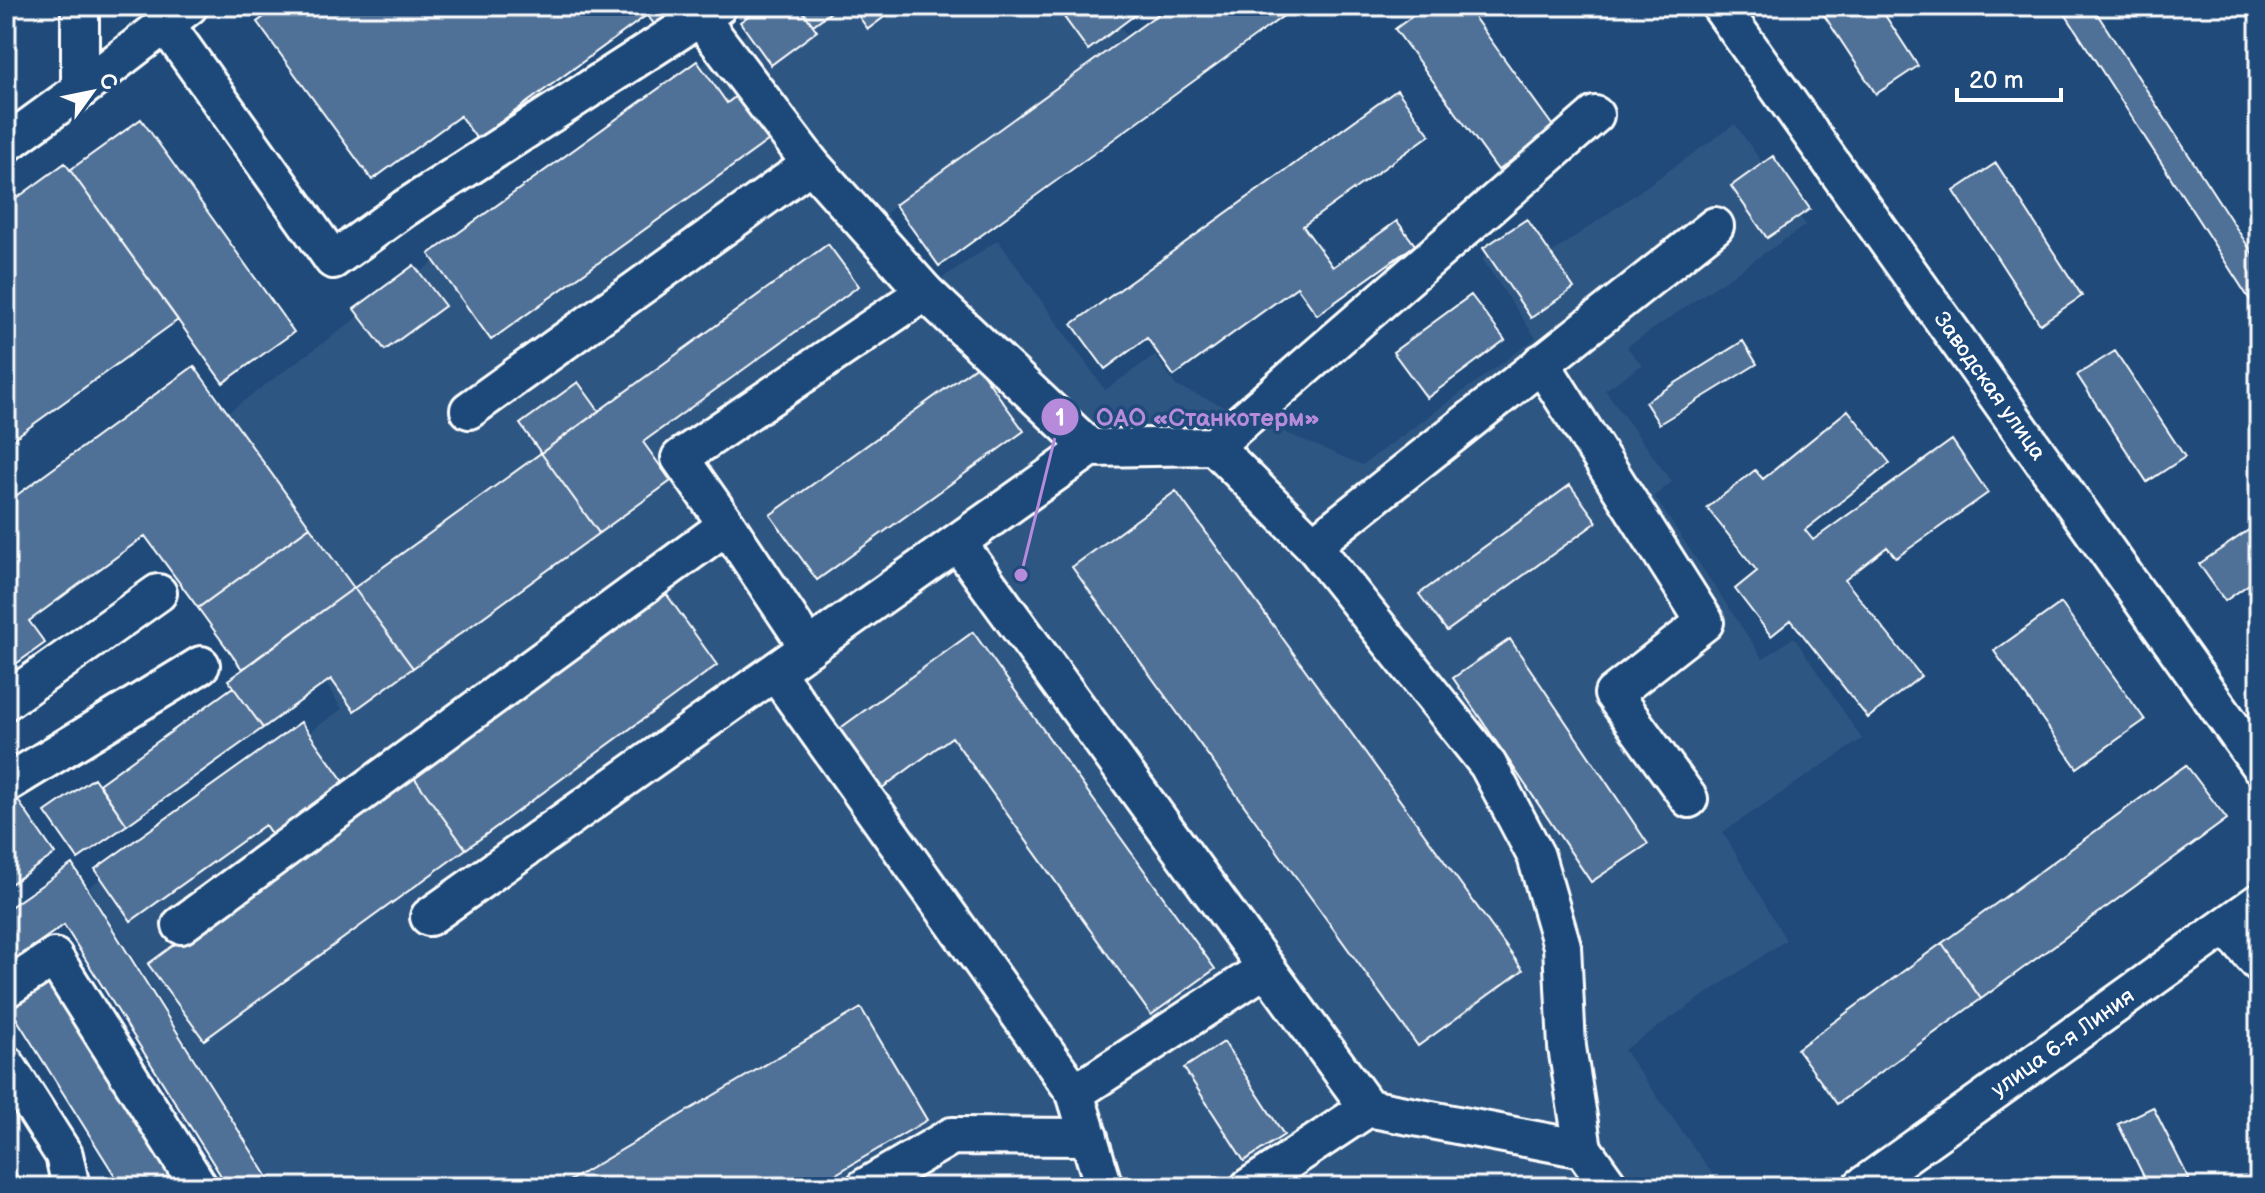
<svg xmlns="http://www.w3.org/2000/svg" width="2265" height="1193" font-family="'Balsamiq Sans',sans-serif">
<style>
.built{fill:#2e5683}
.building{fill:#507197;stroke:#fff;stroke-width:2}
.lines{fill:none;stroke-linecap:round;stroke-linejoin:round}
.minor-casing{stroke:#fff;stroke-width:42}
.minor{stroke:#1f4a7a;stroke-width:36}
.labels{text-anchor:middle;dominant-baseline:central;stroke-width:7;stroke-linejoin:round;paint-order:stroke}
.street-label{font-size:22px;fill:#fff;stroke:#1f4a7a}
.leader{fill:none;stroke:#b68bdc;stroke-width:3}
.callout-dot{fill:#b68bdc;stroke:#1f4a7a;stroke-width:3}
.mark-label{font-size:24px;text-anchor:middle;font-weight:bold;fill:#fff}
.callout-label{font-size:24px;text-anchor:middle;font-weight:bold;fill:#b68bdc;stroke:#1f4a7a;stroke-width:7;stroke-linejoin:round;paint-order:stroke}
</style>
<rect width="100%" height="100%" fill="#1f4a7a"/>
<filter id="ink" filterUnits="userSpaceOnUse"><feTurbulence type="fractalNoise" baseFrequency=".0125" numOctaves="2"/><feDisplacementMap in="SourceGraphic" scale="16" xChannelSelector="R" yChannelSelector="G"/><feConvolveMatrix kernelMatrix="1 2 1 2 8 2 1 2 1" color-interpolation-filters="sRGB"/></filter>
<g filter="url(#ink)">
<!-- built -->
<path class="built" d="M784 6H1105L1126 35 886 213 935 283 998 240 1105 390 1155 355 1176 386 1362 465 1536 338 1482 259 1529 227 1549 255 1735 124 1806 225 1627 347 1642 365 1605 390 1672 482 1654 496 1763 659 1794 637 1862 739 1723 832 1786 940 1624 1050 1714 1176 1699 1187H276L89 887 342 709 301 645 357 607 227 413Z"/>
<!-- building -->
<path class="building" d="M279 6H689L658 29 647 15 477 139 460 116 372 180 257 22Z
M762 6H799L817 31 771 65 740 22Z
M799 6H839L813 25Z
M851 6H899L868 29Z
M1056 6H1147L1088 50Z
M1169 6H1297L939 266 895 205Z
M1426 6H1466L1555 129 1498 170 1395 29Z
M1818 6H1879L1918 66 1876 94Z
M2060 6H2092L2259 263V314Z
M697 61 727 103 744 90 776 135 491 340 429 254Z
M1397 90 1430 135 1303 226 1333 267 1397 221 1415 245 1317 315 1297 287 1174 376 1147 338 1105 369 1072 324Z
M141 119 294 332 223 383 70 170Z
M1773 156 1810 209 1767 238 1731 186Z
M65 163 178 320 6 444V206Z
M1996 163 2082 296 2040 324 1954 191Z
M1527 219 1574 288 1531 318 1483 248Z
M828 244 859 286 643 442 671 481 599 533 541 453Z
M414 265 445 306 385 350 354 309Z
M1471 295 1505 340 1427 398 1393 352Z
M1743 341 1757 364 1659 424 1645 402Z
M2115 351 2185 457 2147 482 2077 375Z
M194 366 310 527 198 608 145 536 29 621 45 643 6 671V503Z
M977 366 1024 431 817 580 770 515Z
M578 382 599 411 541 453 520 424Z
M1848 410 1890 463 1805 530 1813 540 1952 440 1988 493 1896 558 1887 547 1845 580 1921 676 1868 718 1791 620 1771 636 1735 589 1757 571 1707 508 1755 470 1763 479Z
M541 453 599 533 413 668 354 588Z
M1570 485 1597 522 1447 631 1419 594Z
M1176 491 1523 970 1418 1046 1072 567Z
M2259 523V577L2225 601 2199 564Z
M310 527 354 588 242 669 198 608Z
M354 588 413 668 354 711 331 679 263 728 228 680Z
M662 588 717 665 466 849 410 772Z
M2061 603 2145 720 2077 768 1994 651Z
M973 632 1215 969 1151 1015 952 737 882 788 839 729Z
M1510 639 1648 844 1591 882 1453 678Z
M233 687 263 728 127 825 99 784Z
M301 722 347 786 274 838 265 825 131 921 95 869Z
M2186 765 2227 819 1981 999 1942 943Z
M410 772 466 849 204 1040 148 964Z
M94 778 127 825 78 859 45 812Z
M17 799 55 854 6 887V806Z
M72 864 274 1187H228L64 925 6 965V910Z
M1942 943 1981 999 1837 1104 1797 1049Z
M46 974 180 1187H122L6 1002Z
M861 1008 927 1120 814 1187H559Z
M1224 1042 1284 1135 1244 1161 1184 1068Z
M2153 1107 2189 1179 2172 1187H2149L2118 1124Z
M6 1159 24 1187H6Z
M970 1175 977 1187H950Z
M2030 1177 2035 1187H2008Z"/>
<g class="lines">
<defs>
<g id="minor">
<path d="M80 6V90L189 6"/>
<path id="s1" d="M1720 6 2259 765"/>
<path d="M701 19 811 164 925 292 1090 448"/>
<path d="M165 23 333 260 405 208 718 6"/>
<path d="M6 144 80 90"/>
<path d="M1541 363 1705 622 1613 694 1689 799"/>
<path d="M469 410 811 164"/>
<path d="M1214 446 1313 545 1488 765 1536 856 1562 946 1567 1047 1583 1149"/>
<path d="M727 525 809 648"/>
<path d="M958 543 1368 1108 1583 1149 1610 1187"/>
<path d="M1313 545 1715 226"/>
<path d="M776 673 1075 1093 1104 1187"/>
<path d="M6 701 158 593"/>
<path d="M6 784 201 665"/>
<path d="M429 917 1090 448 1214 446 1595 115"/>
<path d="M181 925 727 525 680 458 925 292"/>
<path d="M2226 927 2259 963"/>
<path d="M6 989 54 957 199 1187"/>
<path d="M6 1064 64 1155 71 1187"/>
<path d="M1075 1093 1266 968"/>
<path d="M865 1187 952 1136 1089 1137"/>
<path d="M1249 1187 1368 1108"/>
<path id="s2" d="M1861 1187 2259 902"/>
</g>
</defs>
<!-- minor casing -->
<use href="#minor" class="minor-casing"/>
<!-- minor -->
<use href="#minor" class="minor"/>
</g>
</g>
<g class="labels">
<!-- street labels -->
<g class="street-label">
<text stroke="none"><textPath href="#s1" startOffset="466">Заводская улица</textPath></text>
<text stroke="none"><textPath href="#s2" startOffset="248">улица 6-я Линия</textPath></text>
</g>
</g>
<!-- callouts -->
<path class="leader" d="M1021 575L1060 417"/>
<g class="callout-dot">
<circle cx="1021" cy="575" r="8"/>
<circle cx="1060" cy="417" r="20"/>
</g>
<g class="mark-label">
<text x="1060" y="426">1</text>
</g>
<g class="callout-label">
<text x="1208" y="426">ОАО «Станкотерм»</text>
</g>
<!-- margin -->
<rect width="2265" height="1193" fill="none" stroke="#1f4a7a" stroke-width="32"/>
<rect x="16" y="16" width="2233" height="1161" fill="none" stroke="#fff" stroke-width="3" filter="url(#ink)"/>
<!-- north arrow -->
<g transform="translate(92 92) rotate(57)" stroke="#1f4a7a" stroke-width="6" paint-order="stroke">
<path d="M0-6L14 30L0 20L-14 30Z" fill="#ffffff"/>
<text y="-12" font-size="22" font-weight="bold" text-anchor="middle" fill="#ffffff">С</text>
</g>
<!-- scale -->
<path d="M1957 88v12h104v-12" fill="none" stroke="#ffffff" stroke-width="4"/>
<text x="1969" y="88" font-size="24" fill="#ffffff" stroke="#1f4a7a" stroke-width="6" paint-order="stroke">20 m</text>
</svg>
